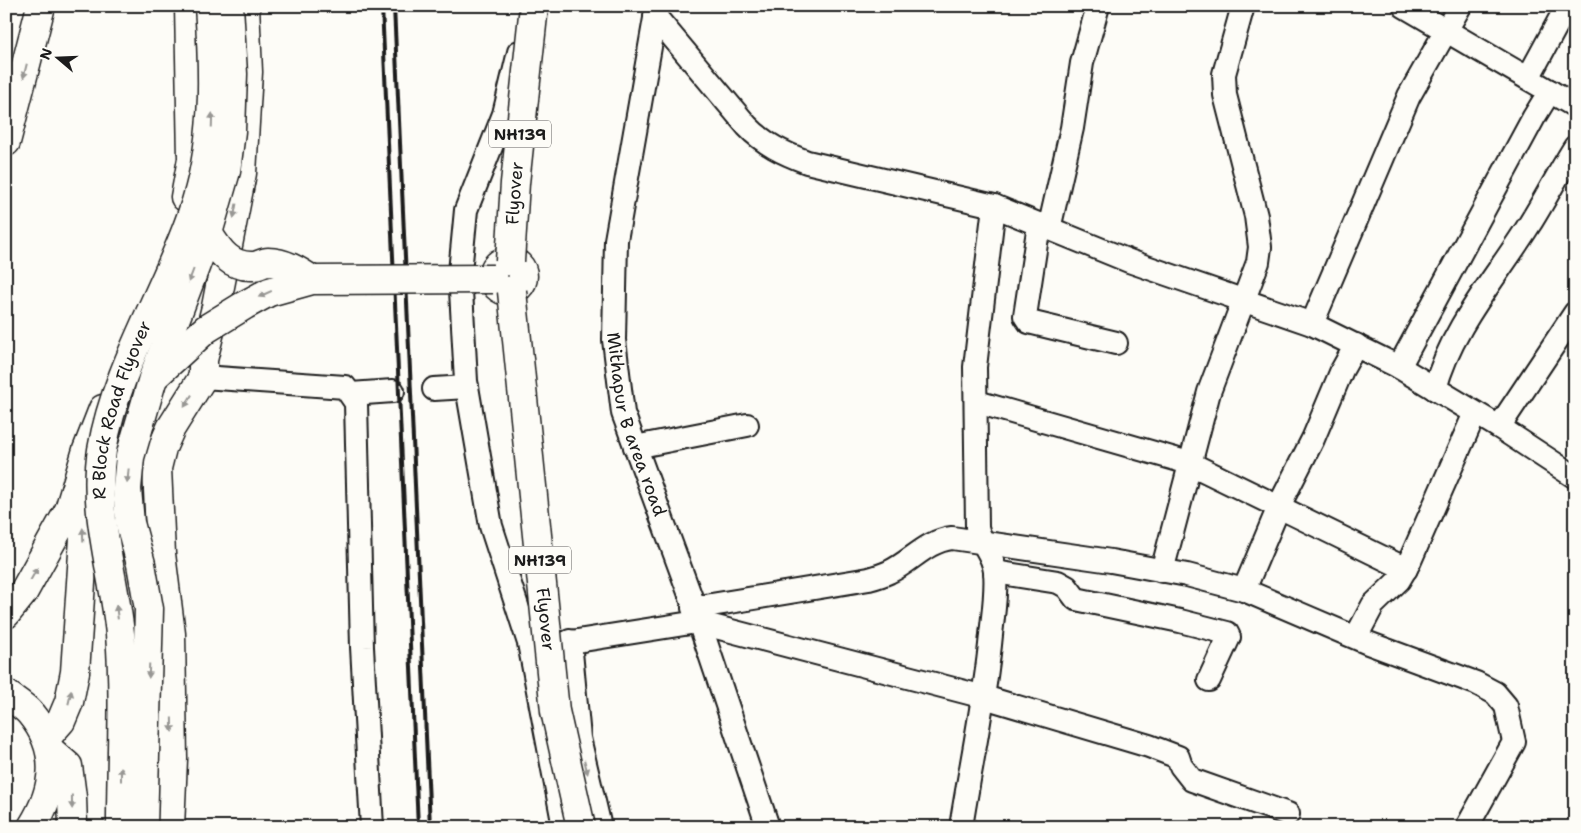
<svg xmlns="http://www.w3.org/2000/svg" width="1581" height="833" font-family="'Shantell Sans',sans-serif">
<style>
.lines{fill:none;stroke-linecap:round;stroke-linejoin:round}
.minor-casing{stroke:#1c1c1c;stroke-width:26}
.major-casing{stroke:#1c1c1c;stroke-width:31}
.highway-casing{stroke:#1c1c1c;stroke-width:31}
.minor{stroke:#fdfcf7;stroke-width:22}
.major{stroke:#fdfcf7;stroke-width:28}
.highway{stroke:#fdfcf7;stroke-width:28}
.rail{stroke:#1c1c1c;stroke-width:4}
.major-bridge-casing{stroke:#1c1c1c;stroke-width:31;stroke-linecap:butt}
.highway-bridge-casing{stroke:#1c1c1c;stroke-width:31;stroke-linecap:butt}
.major-bridge{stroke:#fdfcf7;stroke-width:28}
.highway-bridge{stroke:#fdfcf7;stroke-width:28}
.oneway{fill:#989794}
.labels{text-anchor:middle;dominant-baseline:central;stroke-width:5;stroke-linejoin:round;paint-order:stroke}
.shield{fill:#fdfcf7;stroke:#605f5e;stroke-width:1}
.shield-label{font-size:16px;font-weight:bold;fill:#1c1c1c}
.street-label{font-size:18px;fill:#1c1c1c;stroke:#fdfcf7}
</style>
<rect width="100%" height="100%" fill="#fdfcf7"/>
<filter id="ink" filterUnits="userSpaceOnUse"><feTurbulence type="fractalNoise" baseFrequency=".02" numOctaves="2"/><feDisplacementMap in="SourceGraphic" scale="10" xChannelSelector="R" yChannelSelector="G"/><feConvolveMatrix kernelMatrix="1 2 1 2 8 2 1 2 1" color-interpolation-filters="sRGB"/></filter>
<g filter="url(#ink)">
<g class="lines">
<defs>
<g id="minor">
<path d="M1404 6 1575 106"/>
<path id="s1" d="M657 7 616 240 614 340 623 413 690 595 768 827"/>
<path d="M655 16 747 126C764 144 783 153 807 162L994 206 1129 261 1312 324 1399 367 1499 427 1575 477"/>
<path d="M519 52 504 114 466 210 460 272 466 381 491 526 529 643 564 827"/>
<path d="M1528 78 1567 6"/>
<path d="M1039 224 1025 316 1029 322 1116 343"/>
<path d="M1049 229 1072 128 1082 63 1098 6"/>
<path d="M1312 324 1409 96 1460 6"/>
<path d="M1399 367 1534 117 1550 91"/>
<path d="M203 377 345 387 356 403 362 647 372 827"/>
<path d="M434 389 467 387"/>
<path d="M1435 389C1451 328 1496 278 1529 225 1545 200 1559 172 1575 147"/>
<path d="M351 394 393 391"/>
<path d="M977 402 1189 463 1406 569"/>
<path d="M1499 427 1575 313"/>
<path d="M635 447 747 425"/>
<path d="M1162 571 1209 392 1258 262 1260 247 1256 216 1225 95 1224 74 1243 6"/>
<path d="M995 572 1058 582 1067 587 1076 599 1180 621 1227 633 1229 637 1209 680"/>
<path d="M1244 590 1281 502 1313 439 1342 370 1356 345"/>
<path d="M693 608 869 579C876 577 883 575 889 572 911 562 926 541 952 538L1111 561 1187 575 1244 590 1368 643 1476 683 1495 693 1506 706 1514 742 1467 827"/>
<path d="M1356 637 1373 605 1399 580 1409 563 1475 413"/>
<path d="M570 641 579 738 600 827"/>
<path d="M533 648 697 622 984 697 1149 746 1178 757 1181 766 1192 780 1288 814"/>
<path d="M961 827C971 763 985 700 991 635 993 615 997 592 995 571 992 551 981 546 977 527L975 367 994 206"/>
</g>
<path id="major" d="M6 142 41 6
M185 197 192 159 189 6
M6 614 23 593 69 510 87 450 103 409
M6 694C14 700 24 706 30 713 61 750 56 789 32 827
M46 738 61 721 69 702 75 672 84 538 80 486
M52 752 68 766 72 797 73 827
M170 827 173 759 171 634 161 554 157 468 162 448 171 428 203 377V360L216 307 242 173 248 72 245 6"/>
<path id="highway" d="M493 276a15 15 0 1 1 30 0a15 15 0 1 1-30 0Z"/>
</defs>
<!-- minor casing -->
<use href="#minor" class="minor-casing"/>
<!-- major casing -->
<use href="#major" class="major-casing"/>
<!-- highway casing -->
<use href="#highway" class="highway-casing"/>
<!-- minor -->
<use href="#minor" class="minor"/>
<!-- major -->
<use href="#major" class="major"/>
<!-- highway -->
<use href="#highway" class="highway"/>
<!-- rail -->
<path class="rail" d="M382 6 418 827
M394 6 430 827"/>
<defs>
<g id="major-bridge">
<path d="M208 233C219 251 230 267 253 266 259 266 263 262 268 262 284 262 299 271 312 280"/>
<path d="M156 375 206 329 245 305 269 292 312 280 493 279"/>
<path id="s2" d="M121 823C121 760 125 696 120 634 114 573 92 511 102 450 116 367 165 293 192 214 216 146 214 77 209 6"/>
<path d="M143 827 149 609 141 564 130 523 127 489 130 457 153 378 208 233 226 171 231 131 233 74 229 6"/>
</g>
<g id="highway-bridge">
<path id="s3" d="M510 261 515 183 534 6"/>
<path id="s4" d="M512 291 555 711 581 827"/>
</g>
</defs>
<!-- major-bridge casing -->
<use href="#major-bridge" class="major-bridge-casing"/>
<!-- highway-bridge casing -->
<use href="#highway-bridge" class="highway-bridge-casing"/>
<!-- major-bridge -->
<use href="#major-bridge" class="major-bridge"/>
<!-- highway-bridge -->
<use href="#highway-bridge" class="highway-bridge"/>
</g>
<!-- one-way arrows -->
<defs><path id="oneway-solid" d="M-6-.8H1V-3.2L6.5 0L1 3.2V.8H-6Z" transform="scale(1.25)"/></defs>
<g class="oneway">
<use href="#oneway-solid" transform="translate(25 71) rotate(104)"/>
<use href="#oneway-solid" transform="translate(212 120) rotate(-88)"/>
<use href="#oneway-solid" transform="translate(235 211) rotate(101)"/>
<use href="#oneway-solid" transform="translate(191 276) rotate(111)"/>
<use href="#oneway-solid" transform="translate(265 294) rotate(155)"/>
<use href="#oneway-solid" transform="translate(188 401) rotate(122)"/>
<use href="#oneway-solid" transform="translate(128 476) rotate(95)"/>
<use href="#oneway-solid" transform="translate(83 535) rotate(-92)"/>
<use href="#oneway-solid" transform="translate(34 574) rotate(-61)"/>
<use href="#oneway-solid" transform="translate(117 612) rotate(-97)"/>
<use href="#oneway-solid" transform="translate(149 671) rotate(92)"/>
<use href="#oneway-solid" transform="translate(70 697) rotate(-77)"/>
<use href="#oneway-solid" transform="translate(172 725) rotate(89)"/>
<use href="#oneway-solid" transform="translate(586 767) rotate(76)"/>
<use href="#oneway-solid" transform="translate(121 774) rotate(-90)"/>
<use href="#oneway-solid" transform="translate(72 802) rotate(89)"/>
</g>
</g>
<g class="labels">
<!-- shield labels -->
<g class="shield">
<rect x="489" y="120.5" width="62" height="27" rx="4"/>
<rect x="509" y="546.5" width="62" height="27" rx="4"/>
</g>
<g class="shield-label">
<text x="520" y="134">NH139</text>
<text x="540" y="560">NH139</text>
</g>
<!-- street labels -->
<g class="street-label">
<text stroke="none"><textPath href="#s3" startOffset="68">Flyover</textPath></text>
<text stroke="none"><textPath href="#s2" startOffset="418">R Block Road Flyover</textPath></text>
<text stroke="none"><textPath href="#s1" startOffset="424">Mithapur B area road</textPath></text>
<text stroke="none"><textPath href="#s4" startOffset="330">Flyover</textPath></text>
</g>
</g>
<!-- margin -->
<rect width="1581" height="833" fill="none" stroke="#fdfcf7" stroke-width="25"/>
<rect x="12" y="12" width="1556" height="808" fill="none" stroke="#1c1c1c" stroke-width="2" filter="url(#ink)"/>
<!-- north arrow -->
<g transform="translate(58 58) rotate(289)" stroke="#fdfcf7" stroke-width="4" paint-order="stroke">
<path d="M0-4L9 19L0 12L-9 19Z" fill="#1c1c1c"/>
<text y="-8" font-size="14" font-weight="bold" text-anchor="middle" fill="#1c1c1c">N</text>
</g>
</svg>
